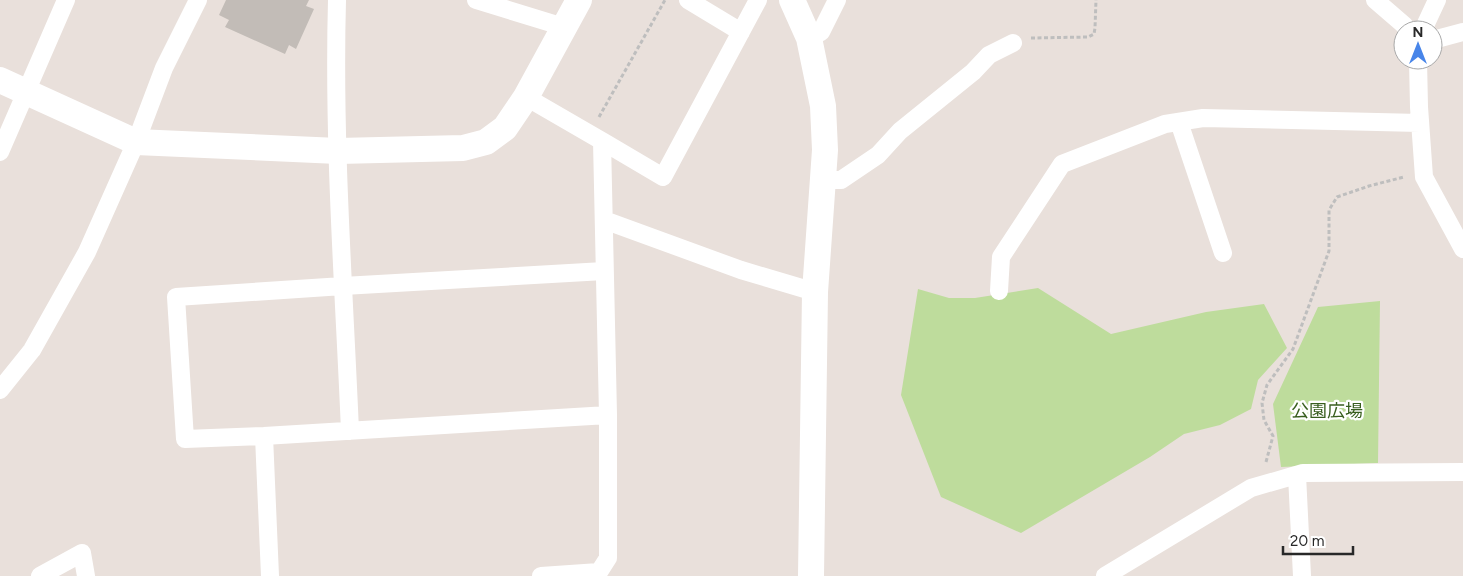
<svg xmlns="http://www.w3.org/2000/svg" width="1463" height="576" font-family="Figtree,'Noto Sans JP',sans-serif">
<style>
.green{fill:#bedc9c}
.building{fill:#c2bcb7}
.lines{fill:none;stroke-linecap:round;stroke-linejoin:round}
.path{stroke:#bebebe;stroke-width:3;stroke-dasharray:4 2.5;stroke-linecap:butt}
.street{stroke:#fff;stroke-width:18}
.secondary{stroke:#fff;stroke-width:26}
.labels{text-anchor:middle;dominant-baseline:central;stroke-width:4.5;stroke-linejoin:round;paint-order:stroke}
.park-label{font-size:18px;fill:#385e1f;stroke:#fff}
</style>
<rect width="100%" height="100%" fill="#e9e0db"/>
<!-- green -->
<path class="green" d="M1038 288 1111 334 1206 312 1264 304 1287 348 1258 380 1251 409 1220 425 1184 434 1150 457 1021 533 941 497 901 395 918 289 949 298H975Z
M1380 301 1378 463 1281 467 1273 404 1318 307Z"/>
<!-- building -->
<path class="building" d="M226 0H309L306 6 314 9 296 49 289 45 285 54 225 27 229 20 219 15Z"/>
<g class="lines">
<!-- path -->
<path class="path" d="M1031 38 1088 37 1094 34 1095 28 1096 0
M599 117 665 0
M1266 462 1273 436 1264 420 1262 403 1267 385 1293 349 1329 251V210L1337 197 1369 186 1404 177"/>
<!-- street -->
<path class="street" d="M337 0C333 144 344 288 350 431
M476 0 564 27
M688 0 741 32
M1375 0 1404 25 1407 30
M1423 30 1437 0
M809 38 821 32 837 0
M1433 40 1463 32
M1418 60 1419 107 1424 177 1463 249
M526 97 602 141 608 415V558L599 572 541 576
M1179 122 1223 253
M602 141 663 177 758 0
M0 152 66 0
M822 180H841L878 155 900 131 973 72 989 55 1013 43
M604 220 741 270 815 292
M604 271 343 286 176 297 185 439 264 436 608 415
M999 291 1001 257 1062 164 1165 124 1203 118 1420 123
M0 390 32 350 87 252 136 142 164 68 198 0
M264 436 270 576
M1297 475 1302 576
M40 576 82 553 86 576
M1105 576 1251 488 1303 473 1463 472"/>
<!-- secondary -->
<path class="secondary" d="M792 0 809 38 823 106 825 150 815 292 811 576
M0 80 136 142 338 151 463 148 486 142 505 128 526 97 579 0"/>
</g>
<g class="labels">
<!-- park labels -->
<g class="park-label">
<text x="1327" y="411">公園広場</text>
</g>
</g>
<!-- north arrow -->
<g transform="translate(1418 45)"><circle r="24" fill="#ffffff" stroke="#a9a9a9"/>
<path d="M0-4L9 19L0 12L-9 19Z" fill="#4885e9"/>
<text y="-8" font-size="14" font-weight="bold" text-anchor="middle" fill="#282828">N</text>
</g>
<!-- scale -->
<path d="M1283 546v8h70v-8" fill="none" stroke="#282828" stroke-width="2.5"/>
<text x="1290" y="546" font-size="15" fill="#282828" stroke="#ffffff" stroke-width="4" paint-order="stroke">20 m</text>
</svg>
